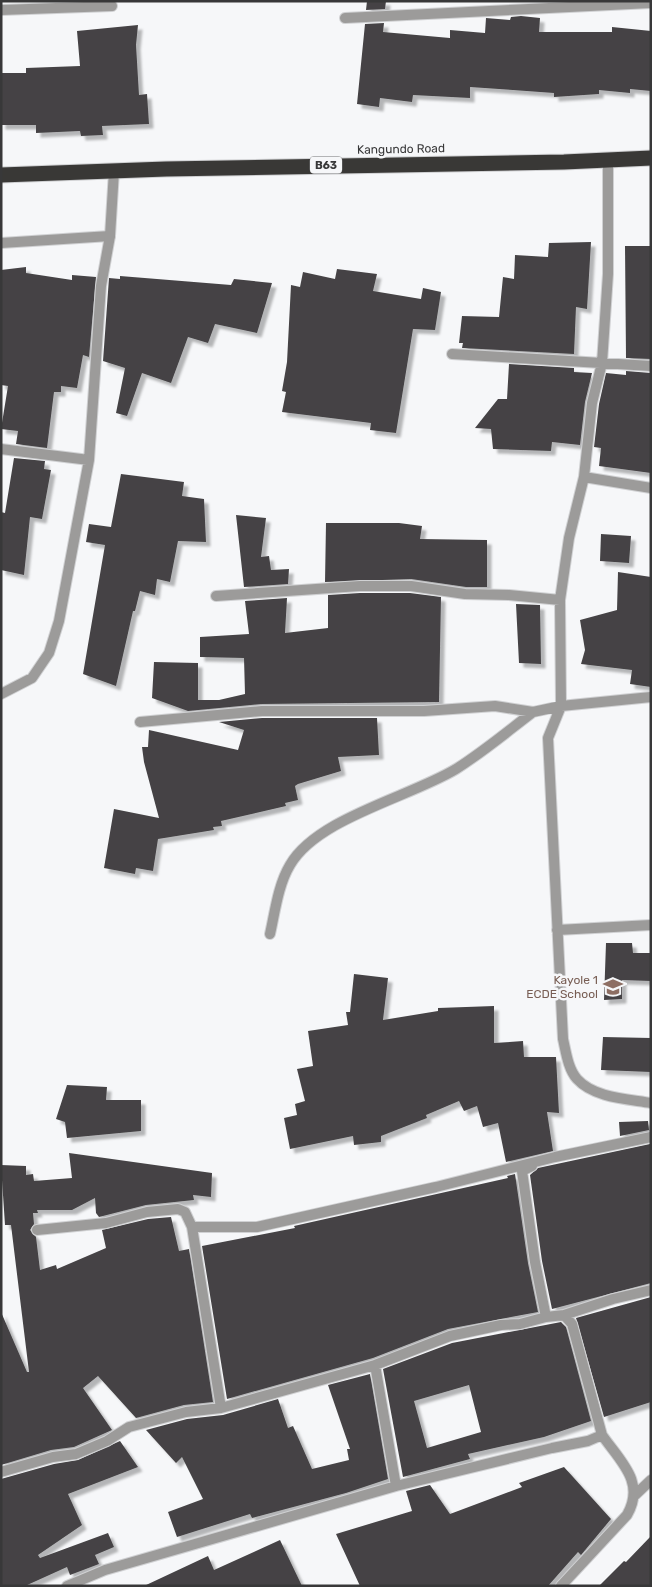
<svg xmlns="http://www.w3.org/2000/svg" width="652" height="1587" font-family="Rubik,sans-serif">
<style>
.building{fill:#454345;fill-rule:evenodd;filter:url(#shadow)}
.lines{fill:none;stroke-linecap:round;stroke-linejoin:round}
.lane-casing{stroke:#d0d1d3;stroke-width:12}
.street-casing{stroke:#d0d1d3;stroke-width:12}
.highway-casing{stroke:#d0d1d3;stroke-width:17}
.lane{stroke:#9c9b9a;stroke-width:10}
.street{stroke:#9c9b9a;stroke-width:10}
.highway{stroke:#393836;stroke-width:15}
.labels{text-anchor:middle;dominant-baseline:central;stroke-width:5;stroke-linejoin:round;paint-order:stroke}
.shield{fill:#f6f7f9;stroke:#717173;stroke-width:1}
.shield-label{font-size:11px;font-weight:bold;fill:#383839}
.street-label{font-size:12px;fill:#383839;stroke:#f6f7f9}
.education-label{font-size:12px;fill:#785e54;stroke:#f6f7f9;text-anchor:end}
</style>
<defs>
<filter id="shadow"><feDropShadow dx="4.5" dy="4.5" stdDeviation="1" flood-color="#0004"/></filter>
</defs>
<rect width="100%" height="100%" fill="#f6f7f9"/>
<!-- building -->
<path class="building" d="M367 1H386L385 9 366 10Z
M521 16 540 18 539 32H612V27L651 31V91L630 89V93L599 90V94L554 97V93L470 87V98L413 95 412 102 380 98 379 107 357 104 365 24 384 23 383 32 450 38V30L485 33 486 18 510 20 511 17Z
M138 25 136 45 139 95 147 94 149 124 102 126 103 135 81 136 80 131 36 133V125H1V73H26V68L80 66 77 31Z
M591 242 587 309 576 307 574 354 462 348 463 343H459L462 316 499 317 503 277 514 279 515 255 548 257 549 243Z
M625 246H651V359L626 358Z
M26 267V273L72 280V275L96 277 89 357 83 355 77 388 61 386V392H54L47 448 16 444 18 431 1 429 8 386 1 385V270Z
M337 269 377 274 373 291 421 299 423 288 441 292 435 330 413 329 396 433 370 430 371 423 282 412 286 392 282 391 287 362 291 285 300 287 303 272 335 279Z
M120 276 231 285 234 279 272 283 257 333 215 324 208 343 188 337 171 383 142 373 127 416 116 413 125 368 103 361 109 278 120 279Z
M509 364 574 368V372L592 373 585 402 580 445 552 442 551 451 493 449 491 429 475 428 498 399H507Z
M626 371 651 373V473L599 466 601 448 594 447 599 404 606 373 626 375Z
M14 458 45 461 44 469 51 470 42 519 30 517 24 575 1 570V512L5 513Z
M121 474 184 482 182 496 204 499 206 542 178 541 170 582 157 579 155 595 140 591 135 611H133L116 686 83 674 105 545 86 542 89 524 111 527Z
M236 515 266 518 261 557 269 556 271 570 289 569 288 584 244 587Z
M326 523H399L422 526 420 539 487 540V587H466L411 579 325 582Z
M601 534 631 536 629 563 600 561Z
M618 572 651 577V687L630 684 632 670 581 664 585 650 580 620 617 610Z
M360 593H410L441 597 439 702 262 704 188 711 152 698 154 662 198 663V700H219L245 694 244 658 200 657V637L249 634 245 601 287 598 285 633 328 628V595Z
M516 604 540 605 541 664 519 663Z
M262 718H377L379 755 338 757 341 771 298 784 295 786 298 800 285 803 286 806 221 821 222 826 213 827 214 830 158 839 153 871 136 868 135 874 104 868 114 809 159 818 144 762 142 747H148L149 730 238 750 244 730 219 722Z
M606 943H632L633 953H651V981L622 980V999L604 1000Z
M354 974 388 978 383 1020 438 1011V1008L494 1006V1043L523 1041 524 1057H556L559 1113 547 1112 553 1151 506 1162 498 1123 483 1127 477 1106 464 1111 459 1101 426 1115 427 1118 381 1136V1142L354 1145 353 1136 290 1149 284 1118 297 1115 295 1104 305 1101 297 1069 313 1066 308 1031 348 1025 346 1012H350Z
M603 1037 651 1038V1072L601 1070Z
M67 1085 107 1087 106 1100H141V1131L67 1138 65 1122 56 1119Z
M648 1121 649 1130 620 1136 619 1122Z
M650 1144 651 1283 552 1309 542 1261 530 1175 538 1168Z
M69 1153 212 1173 211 1197 193 1195 194 1200 146 1205 99 1217 96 1213 95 1198 72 1210H37L38 1213H33L34 1224 30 1230 36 1237 40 1270 56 1265 57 1269 106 1248 102 1230 148 1219 171 1217 179 1251 189 1249 213 1402 184 1405 136 1418 98 1376 83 1388 112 1430 74 1447 51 1450 1 1465V1312L27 1372H29L11 1225H5L1 1165 26 1166V1175L33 1174 34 1181 72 1178Z
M515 1174 528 1263 538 1312 448 1329 373 1358 227 1399 202 1246 295 1228 294 1226 508 1178 507 1176Z
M651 1297V1402L604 1417 576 1318Z
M561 1322 566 1327 591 1421 544 1437 468 1454 470 1459 403 1477 383 1369 452 1343ZM469 1385 481 1432 427 1448 414 1401Z
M370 1374 388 1479 346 1493 252 1518 250 1514 177 1537 168 1512 203 1499 182 1457 176 1463 146 1430 187 1419 223 1415 278 1399 288 1428 293 1426 312 1469 349 1460 347 1449H350L328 1385Z
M120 1441 138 1467 68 1494 82 1525 38 1555 40 1558 108 1533 114 1547 95 1555 99 1564 70 1575 67 1567 25 1586H1V1479L54 1464 78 1460Z
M564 1467 611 1519 581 1555 578 1552 548 1586H360L336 1534 412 1511 406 1491 430 1485 450 1514 522 1487 519 1483Z
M651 1536V1586H599L624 1561 626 1562Z
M280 1540 302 1586H144L208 1556 214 1570Z"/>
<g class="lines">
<defs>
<path id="lane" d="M1 243 110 236"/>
<path id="street" d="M1 10 112 6
M345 18 651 3
M608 158V274L602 363 592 403 584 477 569 538 560 600 561 706 548 738 563 1039C566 1052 568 1069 577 1079 594 1098 628 1099 651 1103
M452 354 651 366
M1 449 89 460
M584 477 651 488
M216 596 360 586H411L465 594 509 595 560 600
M1 694 32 678 49 653 59 621 89 460 101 286 110 236 114 171
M140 722 262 711H424L495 706 533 712 561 706 651 697
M557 930 651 925
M270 934C275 912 278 885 290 865 317 818 410 797 456 769 483 752 508 731 533 712
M532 1166 522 1171 535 1262 546 1317
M37 1230 106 1223 147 1212 178 1209 185 1212 192 1227
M564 1315 613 1299 651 1290
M375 1365 396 1486
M221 1408 192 1227H257L436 1187 555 1157 651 1137
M1 1472 53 1457 76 1454 107 1441 129 1427 186 1412 221 1408 375 1365 450 1336 501 1325 520 1324 546 1317 564 1315 572 1324 602 1435
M634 1496 651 1480
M67 1586 105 1570 396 1486 552 1448 588 1441 602 1435C620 1461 646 1482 627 1515L561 1586"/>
<path id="highway" d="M1 175 166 169 564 162 651 158"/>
</defs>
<!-- lane casing -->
<use href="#lane" class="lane-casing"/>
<!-- street casing -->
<use href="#street" class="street-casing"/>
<!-- highway casing -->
<use href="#highway" class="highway-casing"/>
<!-- lane -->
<use href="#lane" class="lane"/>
<!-- street -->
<use href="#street" class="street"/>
<!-- highway -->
<use href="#highway" class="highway"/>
</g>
<!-- icons -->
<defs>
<symbol id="school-bare" viewBox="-9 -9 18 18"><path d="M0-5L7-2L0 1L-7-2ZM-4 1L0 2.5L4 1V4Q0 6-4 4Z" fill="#8d6e63" stroke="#f6f7f9" stroke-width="2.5" paint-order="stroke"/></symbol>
</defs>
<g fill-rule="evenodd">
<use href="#school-bare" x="599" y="973" width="28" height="28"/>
</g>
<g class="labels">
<!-- shield labels -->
<rect class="shield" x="310" y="156.5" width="32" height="17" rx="4"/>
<g class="shield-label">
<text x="326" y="165">B63</text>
</g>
<!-- street labels -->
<g class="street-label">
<text transform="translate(401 149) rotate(-1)">Kangundo Road</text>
</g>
<!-- education labels -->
<g class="education-label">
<text x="598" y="980">Kayole 1<tspan x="598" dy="14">ECDE School</tspan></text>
</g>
</g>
<!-- border -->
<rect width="652" height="1587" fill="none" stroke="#383839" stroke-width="5"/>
</svg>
